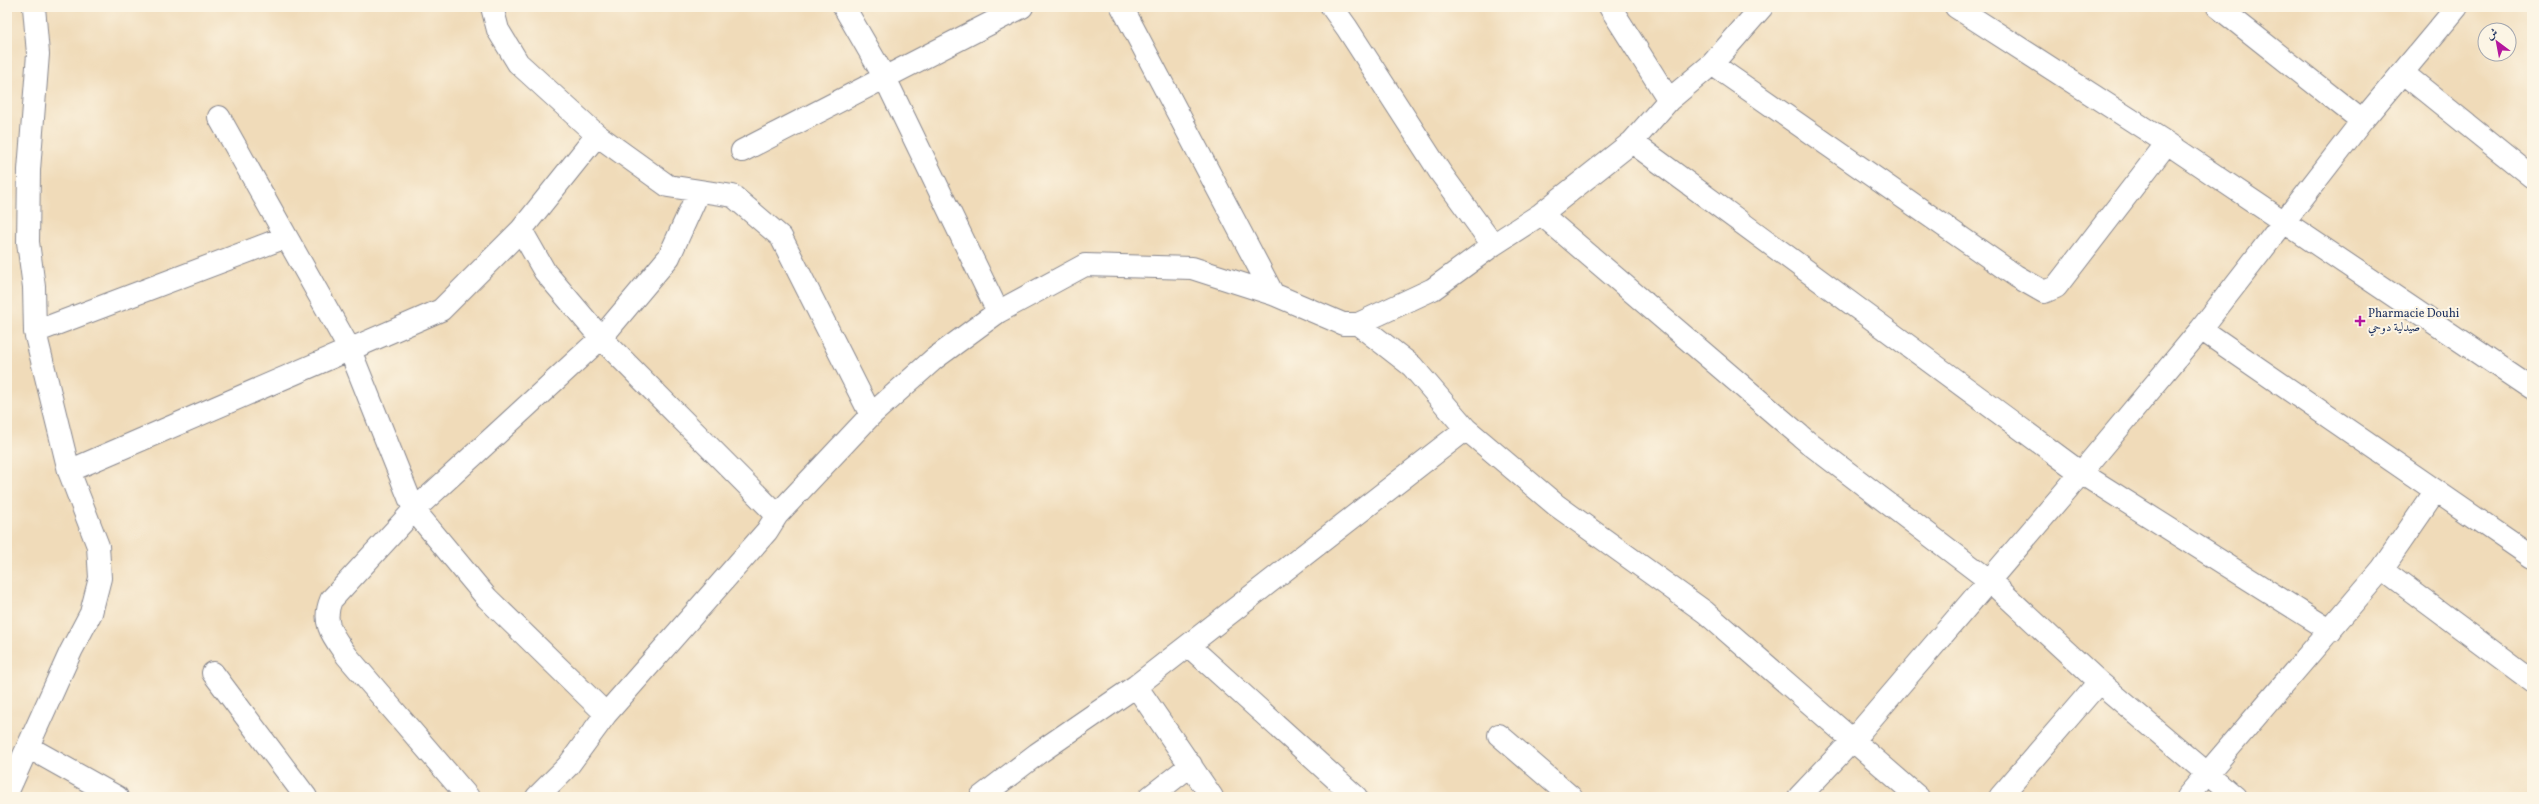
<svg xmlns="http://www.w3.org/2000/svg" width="2539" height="804" font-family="Vollkorn,Amiri,serif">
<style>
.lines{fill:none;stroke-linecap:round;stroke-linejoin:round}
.minor-casing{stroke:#86858c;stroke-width:24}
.minor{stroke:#fff;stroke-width:22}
.poi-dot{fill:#b5179e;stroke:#fcf5e5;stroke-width:1.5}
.labels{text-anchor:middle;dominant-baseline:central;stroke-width:4;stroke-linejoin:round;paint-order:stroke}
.poi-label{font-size:12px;fill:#1b2f5e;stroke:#fcf5e5;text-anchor:start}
</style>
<rect width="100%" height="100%" fill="#fcf5e5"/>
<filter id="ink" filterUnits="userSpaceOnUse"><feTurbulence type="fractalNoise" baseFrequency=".025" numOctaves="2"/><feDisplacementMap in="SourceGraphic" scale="8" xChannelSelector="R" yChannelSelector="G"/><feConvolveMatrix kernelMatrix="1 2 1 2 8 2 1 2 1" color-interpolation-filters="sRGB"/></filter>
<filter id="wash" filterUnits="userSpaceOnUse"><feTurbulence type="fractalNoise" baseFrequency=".012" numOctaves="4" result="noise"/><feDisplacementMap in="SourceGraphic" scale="16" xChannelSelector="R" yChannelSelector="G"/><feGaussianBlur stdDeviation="0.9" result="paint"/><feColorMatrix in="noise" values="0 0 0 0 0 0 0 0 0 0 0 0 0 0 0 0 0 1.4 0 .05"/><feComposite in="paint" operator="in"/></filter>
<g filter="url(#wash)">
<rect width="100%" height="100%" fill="#f0dbb9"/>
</g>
<g filter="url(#ink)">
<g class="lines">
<defs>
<path id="minor" d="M492 7 498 30 518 63 597 135 668 186 733 196 781 237 871 415
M844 7 885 78 998 312
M1122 7 1273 294
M1332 7 1347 28 1440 172 1493 245
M1610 7 1669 100
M1956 7 2167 143 2532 389
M2218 7 2362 121
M1712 64 2016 276 2044 292 2056 287 2167 143
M2403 73 2532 177
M219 117 350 350 414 510 487 598 606 714
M597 135 521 230 545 272 601 338 777 515
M1632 142 2081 473 2331 631
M742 151 1022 7
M1541 214 1810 444 1990 581 2099 682 2235 797
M1358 324 1412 366 1466 429 1556 505 1705 612 1918 797
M2201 329 2532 557
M35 332 286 237
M69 471 441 310 521 230
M2382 569 2532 681
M1189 646 1356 797
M213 673 306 797
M1136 686 1212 797
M1499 735 1571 797
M28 747 117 797
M7 793 71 651 91 613 100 578 98 546 69 471 35 332 34 287 28 242 29 170 38 54 34 7
M468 797 347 656C334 637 321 624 331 600L414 510 601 338 669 257 699 191
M537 797 568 766 606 714 767 531 777 515 871 415 934 359 998 312 1085 265 1192 268 1273 294 1343 324H1358L1433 289 1493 245 1541 214 1632 142 1669 100 1712 64 1762 7
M981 797 1037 754 1136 686 1466 429
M1150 797 1191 765
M1799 797 1852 741 2081 473 2201 329 2362 121 2457 7
M2000 797 2099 682
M2187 797 2382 569 2435 492"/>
</defs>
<!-- minor casing -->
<use href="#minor" class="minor-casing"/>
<!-- minor -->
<use href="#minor" class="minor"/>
</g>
</g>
<!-- markers -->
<path class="poi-dot" d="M2358 315h4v4h4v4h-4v4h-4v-4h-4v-4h4z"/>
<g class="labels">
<!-- poi labels -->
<g class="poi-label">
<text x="2368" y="314">Pharmacie Douhi<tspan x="2368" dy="14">صيدلية دوحي</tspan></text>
</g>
</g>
<!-- margin -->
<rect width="2539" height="804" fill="none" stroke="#fcf5e5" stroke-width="24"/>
<!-- north arrow -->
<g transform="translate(2497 42) rotate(328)"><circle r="19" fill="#fcf5e5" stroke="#a2a6af"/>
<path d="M0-3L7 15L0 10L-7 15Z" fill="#b5179e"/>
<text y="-6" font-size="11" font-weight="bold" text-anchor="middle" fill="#1b2f5e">ش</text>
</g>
</svg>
